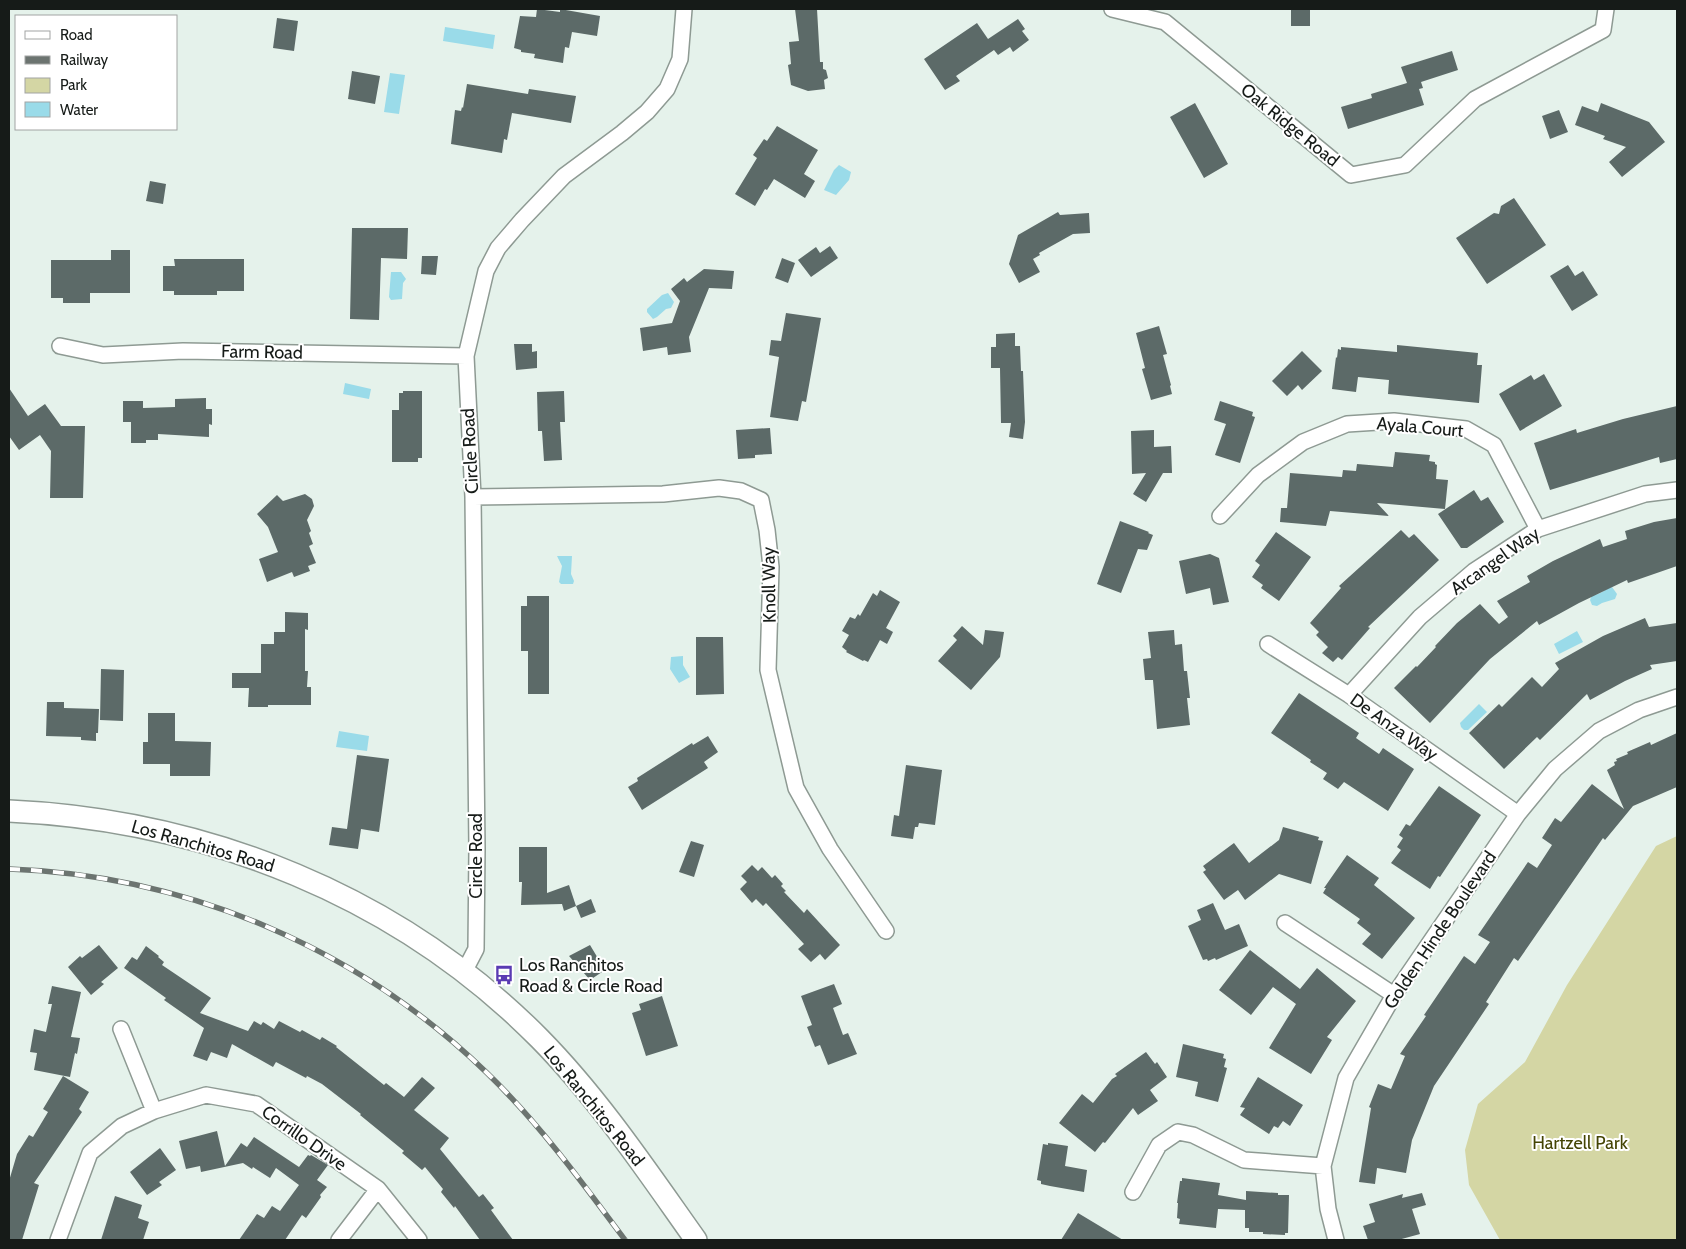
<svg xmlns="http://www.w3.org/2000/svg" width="1686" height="1249" font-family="Cabin,sans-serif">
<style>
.green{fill:#d4d6a4}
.water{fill:#9adbe9}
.building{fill:#5c6a68}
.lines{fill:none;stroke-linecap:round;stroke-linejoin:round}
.street-casing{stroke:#8e9a93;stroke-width:18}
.secondary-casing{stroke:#8e9a93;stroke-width:24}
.street{stroke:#fff;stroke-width:15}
.secondary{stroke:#fff;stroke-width:21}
.rail-casing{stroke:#6c7470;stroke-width:5.5}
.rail{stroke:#fff;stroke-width:4;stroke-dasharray:11;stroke-linecap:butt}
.labels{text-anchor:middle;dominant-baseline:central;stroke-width:4;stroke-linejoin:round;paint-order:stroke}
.street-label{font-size:18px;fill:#161b18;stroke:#fff}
.poi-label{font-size:18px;fill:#161b18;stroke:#fff;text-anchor:start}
.park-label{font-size:18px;fill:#444404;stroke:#fff}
</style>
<rect width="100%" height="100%" fill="#e5f2eb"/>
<!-- green -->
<path class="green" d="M1677 836V1240H1500L1469 1185 1465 1150 1478 1104 1525 1062 1567 985 1656 846Z"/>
<!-- water -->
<path class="water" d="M445 27 495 35 493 49 443 41Z
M390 73 405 75 399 114 384 112Z
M839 165 851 172 849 180 836 195 824 190 834 170Z
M391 272H401L406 279 403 283 402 299 391 300 389 297Z
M668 293 674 302 671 308 666 309 657 317 653 319 647 312V309L662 295Z
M345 383 371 389 369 399 343 394Z
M557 556H572L571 574 574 581 573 584H561L559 582 562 566Z
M1612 587 1617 594 1615 599 1602 603 1597 606 1592 605 1590 600 1592 595C1601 595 1606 588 1612 587Z
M1577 631 1583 642 1559 654 1554 644Z
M683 656V665L690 677 679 683 670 669 671 657Z
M1479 704 1487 712 1468 730H1464L1461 727 1460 723Z
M339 731 369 736 367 751 336 747Z"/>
<!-- building -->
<path class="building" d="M537 9 560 12V9L600 16 597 36 572 32 569 48 565 47 563 63 534 58 535 54 521 52V50L514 48 520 16 536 17Z
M795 9H817L820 62H823V69L826 70 828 78 824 80 825 89 808 91 791 85 788 65 791 64 789 42 799 41Z
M1291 9H1310V26H1291Z
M277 18 298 21 294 51 273 48Z
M1018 19 1025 29 1022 31 1029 40 1013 52 1010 47 998 55 994 50 956 76 960 81 945 90 924 59 977 23 988 39Z
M1452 51 1458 70 1421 82 1423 88 1419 89 1424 105 1348 129 1341 107 1372 98 1371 94 1407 83 1401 67Z
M352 71 380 76 375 104 348 99Z
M467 84 528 94 529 89 576 96 571 123 512 113 507 140 504 139 502 153 451 144 455 110 461 111 462 107 463 108Z
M1195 103 1228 164 1204 178 1170 117Z
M1601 103 1649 122 1665 142 1622 177 1609 162 1626 147 1603 139 1605 136 1575 125 1582 106 1598 112Z
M1559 110 1568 132 1550 139 1542 116Z
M777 126 818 150 804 174 815 181 805 198 774 179 767 190 765 189 755 206 735 194 757 158 753 155 764 139 767 141Z
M150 181 166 184 163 204 146 201Z
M1514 198 1546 245 1487 284 1456 238 1494 213 1499 214 1501 206Z
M1058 212 1060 215 1089 213 1090 233 1073 234 1039 253 1040 255 1033 259 1040 272 1019 283 1009 264 1018 235Z
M352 228H408L407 259 381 258 379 320 350 319Z
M830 246 838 258 811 277 798 260 816 247 820 253Z
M111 250H130V293H90V303H63V298H51V260H111Z
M422 256H438L436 275 421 274Z
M782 258 795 263 788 283 775 278Z
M174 259H244V291H217V295H174V291H163V266H175Z
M1568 265 1575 276 1583 271 1598 295 1572 311 1550 276Z
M704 269 734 271 732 289 709 288 689 337 691 352 668 355 667 347 643 351 640 328 672 323 680 301 671 289 684 278 687 282Z
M786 313 821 318 806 402 802 401 798 421 770 417 779 357 769 355 771 340 781 341Z
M1159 326 1167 354 1163 355 1171 385 1170 386 1172 394 1151 400 1142 369 1145 368 1136 333Z
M1015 333V346H1020L1021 371H1023L1025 422 1023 439 1009 437 1011 423H1001L1000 368H991V347H996V334Z
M514 344H532V352L537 351V368L516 370Z
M1397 345 1478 353 1477 365H1482L1479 403 1388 394 1389 380 1358 377 1356 392 1332 389 1336 357 1337 358 1338 349 1341 350V347L1397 352Z
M1302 351 1322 371 1302 390 1298 385 1287 396 1272 381Z
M1544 374 1562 406 1520 431 1499 394 1531 375 1534 380Z
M9 388 28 416 45 404 61 426H85L83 498H50L51 451 40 435 19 450 9 436Z
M403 391H422V458H418V462H392V410H399V393H403Z
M564 391 565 422H560L562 460 544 461 542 431H538L537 392Z
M206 398V409H212V425L209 424V437L158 434V440H146V443H131V422H123V401H143V408L175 407V399Z
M1220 401 1253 412 1252 416 1255 417 1240 463 1215 455 1226 424 1214 420Z
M1677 406V459L1660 463 1659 457 1550 490 1534 443 1576 429 1577 433 1623 419Z
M770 428 772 454 755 455V458L738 459 736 430Z
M1154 430V447L1171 446 1172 473H1163L1146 502 1133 494 1146 473 1132 474 1131 431Z
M1395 452 1430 455 1429 461 1435 462V464L1437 465 1436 479 1448 480 1445 509 1377 503 1389 516 1330 511 1326 526 1280 522 1281 508H1287L1290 473 1342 477 1343 470 1356 471 1357 464 1393 467Z
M1474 490 1481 501 1488 497 1504 522 1467 548H1461L1438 514Z
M305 494 312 499 314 506 307 520 311 531 309 533 313 544 309 546 316 563 308 566 310 571 294 577 292 572 267 582 259 559 278 552 268 527 257 514 277 495 283 501Z
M1677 518V566L1628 583 1627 580 1579 603 1539 625 1537 621 1490 659 1430 723 1394 688 1416 666 1417 667 1436 647 1435 646 1457 623 1480 604 1499 624 1508 617 1497 601 1530 582 1527 576 1553 561 1600 539 1603 547 1627 539 1625 531 1654 522Z
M1120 521 1149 532 1148 533 1153 535 1147 550 1138 549 1121 593 1097 584Z
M1401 530 1409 538 1414 534 1439 560 1368 627 1370 628 1342 660 1338 657 1333 662 1322 653 1328 647 1316 635 1319 632 1310 623 1341 588 1339 586Z
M1276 532 1311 557 1279 601 1261 588 1263 585 1252 577 1260 565 1255 561Z
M1210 554 1219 558 1229 602 1213 605 1210 588 1186 594 1179 561Z
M880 590 900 602 886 628 893 632 887 644 880 640 868 662 864 660 863 661 846 652 847 651 842 647 849 635 842 631 850 617 855 619 858 614 860 616 873 593 877 596Z
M527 596H549V694H528V651H521V606H527Z
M285 612 308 613V630L305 629V671H308L307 687H311V705H268V707H248L249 688H232V673H261V644H274V632H285Z
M1645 618 1649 627 1677 623V661L1650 665 1652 669 1625 681 1590 700 1587 694 1540 740 1537 737 1504 769 1469 733 1499 704 1502 707 1532 677 1542 687 1559 669 1555 663 1603 636Z
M962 626 983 645 985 630 1004 632 1000 657 971 690 938 661 957 640 953 636Z
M1174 630 1175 645 1182 644 1184 671H1187L1190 698H1187L1190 725 1157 729 1153 680H1145L1143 659 1151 658 1148 632Z
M696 637H723L724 694 696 695Z
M101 669 124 670 123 721 100 720Z
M1299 693 1359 733 1356 738 1379 754 1383 748 1414 769 1388 811 1344 782 1338 789 1323 779 1327 773 1310 762 1311 760 1271 733Z
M47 702H64V708L99 709 98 733H96V741L81 740V737L46 736Z
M148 713H175V741L211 742 210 776H170V764H143V742H148Z
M1677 733V787L1633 806 1605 840 1603 838 1518 961 1514 958 1486 1002 1489 1004 1434 1086 1412 1140 1406 1173 1377 1168 1375 1184 1359 1182 1371 1108 1369 1107 1378 1084 1391 1089 1405 1056 1400 1054 1426 1016 1424 1015 1464 956 1475 964 1490 942 1478 935 1528 862 1537 868 1552 845 1542 838 1555 818 1561 822 1592 784 1624 809 1607 770 1615 765 1614 762 1617 761 1616 759 1628 754 1627 752 1650 742 1651 745Z
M708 736 718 752 704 762 708 768 642 810 628 787 638 781 637 778 692 743 693 745Z
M357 755 389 759 379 832 361 829 358 849 329 845 332 827 347 829Z
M906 765 942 770 935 825 919 823 918 827H915L913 839 891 836 894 815 899 816Z
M1439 786 1481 815 1440 877 1438 876 1430 889 1391 863 1401 850 1397 847 1403 838 1399 835 1406 824 1410 826Z
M1283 827 1319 837 1318 840 1323 841 1311 884 1279 874 1245 900 1238 890 1224 900 1203 872 1206 870 1203 866 1234 843 1249 863 1279 840Z
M691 841 704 845 694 877 679 872Z
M519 847H547V893L569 885 576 906 591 899 596 912 581 918 576 906 564 911 562 904 521 905 522 882H519Z
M1347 855 1379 878 1374 885 1415 918 1382 959 1362 944 1371 934 1357 923 1360 919 1323 893 1326 888H1324Z
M752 865 758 871 762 867 772 878 775 875 783 884 781 886 786 891 784 892 804 913 807 909 840 945 825 960 820 954 811 962 798 949 804 944 766 903 763 906 756 899 752 903 740 889 747 882 741 876Z
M1213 903 1225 930 1239 924 1248 946 1216 960 1215 958 1208 961 1207 959 1203 960 1188 926 1201 920 1197 910Z
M99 945 118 968 101 982 104 984 91 995 68 967 80 956 82 958Z
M590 945 605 970 590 980 569 956Z
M146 946 159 956 158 957 164 962 162 965 211 998 200 1013 248 1031 254 1021 261 1025 263 1022 274 1029 279 1021 300 1032 302 1030 320 1040 322 1037 337 1046 336 1047 384 1085 386 1083 404 1097 422 1077 435 1088 414 1110 449 1138 440 1149 479 1197 483 1194 494 1208 491 1210 513 1240H480L455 1206 454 1208 441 1192 443 1189 425 1167 422 1170 402 1153 404 1151 360 1115 361 1114 322 1084 307 1076 306 1078 276 1062 273 1067 232 1044 227 1058 211 1052 207 1061 193 1056 204 1028 164 1000 166 998 124 968 132 957 137 960Z
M1250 950 1300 989 1317 968 1356 1001 1327 1037 1332 1040 1311 1074 1269 1048 1296 1004 1273 987 1251 1015 1219 990Z
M834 984 842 1004 833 1008 843 1035 848 1033 857 1054 828 1065 820 1045 815 1047 807 1027 812 1025 801 996Z
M52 986 81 992 71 1037 80 1038 77 1054 75 1053 70 1077 34 1070 37 1053 30 1052 34 1029 46 1032 52 1004H48Z
M662 996 678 1046 646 1056 632 1013 641 1010 639 1004Z
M1183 1044 1224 1054 1223 1058 1226 1059 1224 1067 1227 1068 1218 1102 1195 1096 1198 1082 1176 1077Z
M1146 1052 1155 1064 1157 1062 1167 1077 1150 1090 1158 1101 1138 1115 1133 1108 1105 1143 1103 1142 1095 1152 1059 1123 1082 1094 1093 1103 1112 1079 1117 1076 1115 1074Z
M63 1076 89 1092 79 1109 82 1112 34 1183 39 1185 22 1240H9V1181L17 1154 29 1135 33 1137 48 1112 43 1109Z
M1258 1077 1303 1105 1290 1126 1283 1121 1278 1128 1274 1126 1269 1134 1240 1115 1245 1108 1240 1107Z
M217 1131 225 1166 241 1143 247 1147 254 1137 299 1167 308 1155 310 1156 311 1155 328 1165 317 1180 327 1187 320 1195 321 1197 306 1218 302 1215 285 1240H239L257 1214 264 1218 272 1206 280 1211 299 1185 276 1168 270 1178 253 1167 252 1169 243 1163 201 1172 200 1166 186 1169 179 1141Z
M1048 1143 1068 1146 1065 1166 1087 1170 1084 1192 1050 1186 1041 1184V1181L1037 1180 1043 1144 1048 1145Z
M160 1148 176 1170 159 1182 162 1185 147 1195 130 1172Z
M1182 1178 1220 1183 1218 1195 1246 1200V1191L1278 1193V1195H1289L1288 1233H1285V1235L1263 1234V1232H1249V1228H1245V1210L1218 1209 1216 1228 1179 1224 1180 1219 1177 1218 1178 1203H1177L1180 1181H1182Z
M1422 1193 1426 1205 1412 1209 1420 1234 1398 1240H1368L1363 1226 1375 1222 1369 1204 1403 1194 1402 1198Z
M115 1196 142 1205 138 1218 149 1222 143 1240H101Z
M1078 1213 1123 1240H1061Z"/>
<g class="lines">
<defs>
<path id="street" d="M1112 9 1165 22 1351 175 1405 165 1475 99 1603 30 1606 9
M60 346 103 355 183 351 466 356
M473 497 663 494 719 488 741 491 761 500 767 530 771 567 768 670 796 788 830 849 886 931
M1220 516 1258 475 1303 442 1347 424 1394 421 1466 429 1494 445 1538 529
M1268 644 1349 695 1518 814
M1349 695 1420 617 1474 571 1538 529 1645 494 1677 490
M1285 923 1394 995
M464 972 476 949 477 848 473 497 466 356 486 271 498 248 522 220 564 176 622 133 647 112 667 89 680 59 684 9
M121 1029 154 1111
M1133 1192 1159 1145 1178 1132 1193 1135 1244 1160 1323 1166
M58 1240 90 1153 122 1126 154 1111 206 1095 256 1104 378 1189 419 1240
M339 1240 378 1189
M1336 1240 1328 1209 1323 1166 1346 1078 1394 995 1518 814 1555 769 1599 731 1639 710 1677 697"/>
<path id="secondary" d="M9 811C207 820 399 896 540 1039 599 1099 647 1171 696 1240"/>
</defs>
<!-- street casing -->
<use href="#street" class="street-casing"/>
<!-- secondary casing -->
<use href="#secondary" class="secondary-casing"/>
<!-- street -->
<use href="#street" class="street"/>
<!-- secondary -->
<use href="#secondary" class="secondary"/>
<defs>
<path id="rail" d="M9 869C186 875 358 948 486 1072 538 1122 582 1182 625 1240"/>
</defs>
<!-- rail casing -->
<use href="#rail" class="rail-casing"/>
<!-- rail -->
<use href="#rail" class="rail"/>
</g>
<!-- icons -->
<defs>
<symbol id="bus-bare" viewBox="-9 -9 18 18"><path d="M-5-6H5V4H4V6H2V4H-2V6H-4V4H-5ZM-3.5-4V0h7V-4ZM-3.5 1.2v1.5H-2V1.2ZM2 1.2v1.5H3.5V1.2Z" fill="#5a3bb3" stroke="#fff" stroke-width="2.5" paint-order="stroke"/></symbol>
</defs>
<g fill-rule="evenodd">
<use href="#bus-bare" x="490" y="961" width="28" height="28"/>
</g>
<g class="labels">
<!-- street labels -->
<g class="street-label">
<text transform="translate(1290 125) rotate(39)">Oak Ridge Road</text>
<text transform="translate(262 352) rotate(1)">Farm Road</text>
<text transform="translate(1420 427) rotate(5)">Ayala Court</text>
<text transform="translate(470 451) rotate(-93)">Circle Road</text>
<text transform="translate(1495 561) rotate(-35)">Arcangel Way</text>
<text transform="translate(769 585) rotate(-91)">Knoll Way</text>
<text transform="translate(1394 727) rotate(35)">De Anza Way</text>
<text transform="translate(203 846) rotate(16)">Los Ranchitos Road</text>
<text transform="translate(476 856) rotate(-90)">Circle Road</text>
<text transform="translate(1440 930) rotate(-56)">Golden Hinde Boulevard</text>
<text transform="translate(594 1106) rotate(51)">Los Ranchitos Road</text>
<text transform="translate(304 1138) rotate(35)">Corrillo Drive</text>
</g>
<!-- poi labels -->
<g class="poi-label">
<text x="519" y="965">Los Ranchitos<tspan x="519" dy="21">Road &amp; Circle Road</tspan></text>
</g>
<!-- park labels -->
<g class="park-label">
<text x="1580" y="1143">Hartzell Park</text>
</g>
</g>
<!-- border -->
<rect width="1686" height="1249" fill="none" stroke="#161b18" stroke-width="20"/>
<!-- legend -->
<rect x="15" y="15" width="162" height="115" fill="#ffffff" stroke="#a2a4a3"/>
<rect x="25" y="31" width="25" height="8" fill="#ffffff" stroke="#a2a4a3"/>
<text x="60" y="40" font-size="15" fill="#161b18">Road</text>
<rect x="25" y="56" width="25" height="8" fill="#6c7470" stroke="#a2a4a3"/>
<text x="60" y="65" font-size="15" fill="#161b18">Railway</text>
<rect x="25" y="78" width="25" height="15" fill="#d4d6a4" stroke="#a2a4a3"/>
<text x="60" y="90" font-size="15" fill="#161b18">Park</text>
<rect x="25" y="102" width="25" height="15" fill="#9adbe9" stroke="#a2a4a3"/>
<text x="60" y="115" font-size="15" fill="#161b18">Water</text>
</svg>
